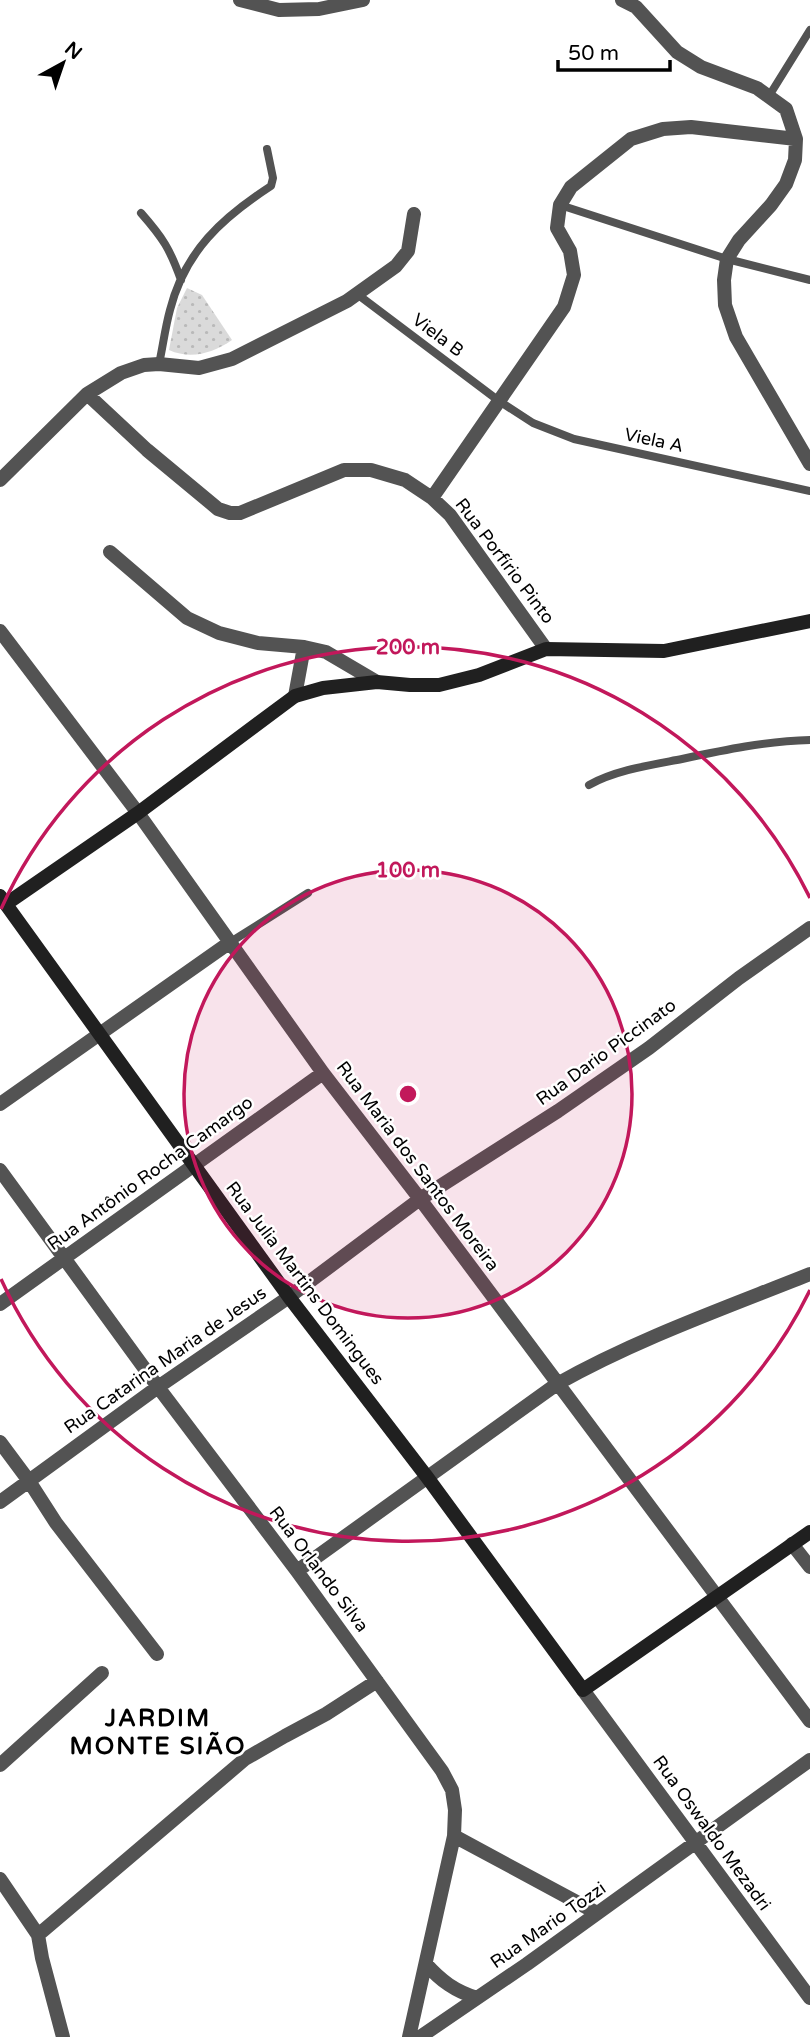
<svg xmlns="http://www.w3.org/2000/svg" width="810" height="2037" font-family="'Varela Round',sans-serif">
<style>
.park{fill:url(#park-dots)}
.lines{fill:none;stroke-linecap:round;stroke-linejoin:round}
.lane{stroke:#535353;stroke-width:8}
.street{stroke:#535353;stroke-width:14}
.secondary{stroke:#202020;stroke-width:14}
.ring{fill:none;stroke:#c2185b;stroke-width:3.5}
.labels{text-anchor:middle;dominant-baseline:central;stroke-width:5;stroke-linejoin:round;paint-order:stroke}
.street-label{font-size:18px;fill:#000;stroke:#fff}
.district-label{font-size:24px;font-weight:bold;letter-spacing:2px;fill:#000;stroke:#fff}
.centre{fill:#c2185b;stroke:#fff;stroke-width:3.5}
.ring-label{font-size:21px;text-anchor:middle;font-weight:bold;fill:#c2185b;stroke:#fff;stroke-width:5;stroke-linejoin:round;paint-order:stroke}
</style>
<defs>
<pattern id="park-dots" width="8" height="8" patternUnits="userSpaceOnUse" patternTransform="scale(1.75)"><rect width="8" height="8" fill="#dadada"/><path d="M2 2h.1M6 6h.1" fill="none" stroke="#b9b9b9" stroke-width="1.8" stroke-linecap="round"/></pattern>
</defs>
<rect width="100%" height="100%" fill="#fff"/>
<!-- park -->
<path class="park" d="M187 288 202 295 232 340C213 353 191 360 169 350L177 308Z"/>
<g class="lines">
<!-- lane -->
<path class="lane" d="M769 96 810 30
M560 205 727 259 810 280
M141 213C163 238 170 249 181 280
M357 294 499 401 533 423 574 439 810 491
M159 364C163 346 165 328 170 310 185 251 222 218 271 186L273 178 267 149
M589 785C616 770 651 765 682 759 724 750 766 741 810 740
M229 943 308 893"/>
<!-- street -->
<path class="street" d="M240 0 279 10 319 9 363 0
M622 0 636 7 677 52 701 67 757 88 786 109 796 139 795 160 786 184 771 205 739 240 727 259 724 280 725 305 736 337 810 464
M87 394 147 450 218 509 230 513H240L344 470H371L405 480 432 498 564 307 574 275 570 251 557 228 560 205 571 187 631 139 663 129 691 127 796 139
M0 480 87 394 121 373 144 365 159 364 199 368 232 359 347 301 396 266 408 251 414 214
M432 498 450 515 546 649
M110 552 187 618 219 633 258 643 304 647
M0 631 138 813 323 1073 420 1199 810 1721
M295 696 304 647 326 652 377 682
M0 1104 229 943
M0 1170 158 1387 297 1571 442 1771 452 1790 455 1810 454 1836 409 2037
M0 1304 323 1073
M0 1442 29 1481 56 1523 157 1654
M0 1502 158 1387 289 1297 420 1199 558 1111 649 1048 739 978 810 928
M792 1544 810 1567
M297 1571 557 1384C637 1339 725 1308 810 1274
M583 1690 810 1998
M0 1765 102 1673
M454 1836 597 1913
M0 1879 38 1935 42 1958 63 2037
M38 1935 245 1759 285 1736 326 1714 377 1681
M426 1964C441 1981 455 1991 477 1998
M420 2037 527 1964 810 1760"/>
<!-- secondary -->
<path class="secondary" d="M0 896 289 1297 427 1477 583 1690 810 1532
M6 904 138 813 295 696 323 688 377 682 410 685H439L479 675 546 649 664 651 810 621"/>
</g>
<!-- distance rings -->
<circle cx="408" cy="1094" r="224" fill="#c2185b" fill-opacity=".12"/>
<g class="ring">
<circle cx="408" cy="1094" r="224"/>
<path d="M810 1290A447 447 0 0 1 1 1279M1 909A447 447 0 0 1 810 898"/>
</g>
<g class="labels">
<!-- street labels -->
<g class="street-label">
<text transform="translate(438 335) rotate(37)">Viela B</text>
<text transform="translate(654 440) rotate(12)">Viela A</text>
<text transform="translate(505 561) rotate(53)">Rua Porfírio Pinto</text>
<text transform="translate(606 1052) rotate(-36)">Rua Dario Piccinato</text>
<text transform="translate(418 1166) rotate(53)">Rua Maria dos Santos Moreira</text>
<text transform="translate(150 1173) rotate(-36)">Rua Antônio Rocha Camargo</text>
<text transform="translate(305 1283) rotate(53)">Rua Julia Martins Domingues</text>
<text transform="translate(165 1360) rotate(-35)">Rua Catarina Maria de Jesus</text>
<text transform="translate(319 1569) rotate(53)">Rua Orlando Silva</text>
<text transform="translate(712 1833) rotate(54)">Rua Oswaldo Mezadri</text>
<text transform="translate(548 1925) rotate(-35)">Rua Mario Tozzi</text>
</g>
<!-- district labels -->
<g class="district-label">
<text x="158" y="1718">JARDIM<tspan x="158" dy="28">MONTE SIÃO</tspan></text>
</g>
</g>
<circle cx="408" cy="1094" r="10" class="centre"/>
<g class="ring-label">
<text x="408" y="654">200 m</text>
<text x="408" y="877">100 m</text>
</g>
<!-- north arrow -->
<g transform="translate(63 63) rotate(40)" stroke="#ffffff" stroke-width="5" paint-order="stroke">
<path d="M0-5L12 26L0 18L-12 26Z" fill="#000000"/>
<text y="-10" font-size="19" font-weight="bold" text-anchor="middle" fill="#000000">N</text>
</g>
<!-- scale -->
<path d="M558 60v10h112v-10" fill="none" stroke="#000000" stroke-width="3.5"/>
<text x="568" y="60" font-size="21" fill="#000000" stroke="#ffffff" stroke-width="5" paint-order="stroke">50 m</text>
</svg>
